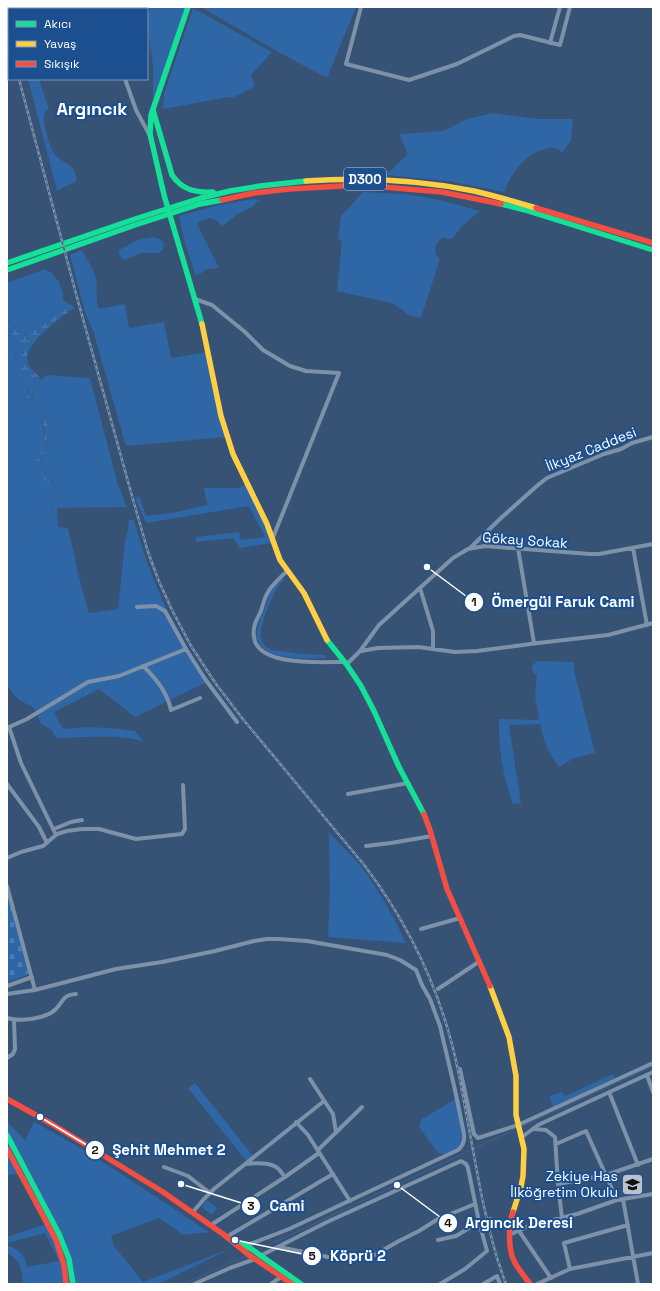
<svg xmlns="http://www.w3.org/2000/svg" width="660" height="1291" font-family="'Space Grotesk',sans-serif">
<style>
.green{fill:#2f66a5}
.wetland{fill:url(#wetland-marsh)}
.cemetery{fill:url(#cemetery-stones)}
.lines{fill:none;stroke-linecap:round;stroke-linejoin:round}
.stream{stroke:#3b618d;stroke-width:1}
.street-tunnel{stroke:#546c89;stroke-width:4;stroke-dasharray:4 2;stroke-linecap:butt}
.street{stroke:#7d92a8;stroke-width:4}
.fast{stroke:#16e098;stroke-width:5.5}
.slow{stroke:#ffcf43;stroke-width:5.5}
.jam{stroke:#f24e42;stroke-width:5.5}
.rail-casing{stroke:#7e92a7;stroke-width:2.5}
.rail{stroke:#1b4f8f;stroke-width:1;stroke-dasharray:3;stroke-linecap:butt}
.labels{text-anchor:middle;dominant-baseline:central;stroke-width:4;stroke-linejoin:round;paint-order:stroke}
.shield{fill:#1b4f8f;stroke:#bbcadd;stroke-width:1}
.shield-label{font-size:13px;font-weight:bold;fill:#fff}
.street-label{font-size:14px;fill:#fff;stroke:#1b4f8f}
.poi-label{font-size:14px;fill:#fff;stroke:#1b4f8f;text-anchor:end}
.district-label{font-size:18px;font-weight:bold;fill:#fff;stroke:#1b4f8f}
.leader{fill:none;stroke:#fff;stroke-width:1.5}
.callout-dot{fill:#fff;stroke:#1b4f8f;stroke-width:1.5}
.mark-label{font-size:12px;text-anchor:middle;font-weight:bold;fill:#111}
.callout-label{font-size:15px;text-anchor:middle;font-weight:bold;fill:#fff;stroke:#1b4f8f;stroke-width:4;stroke-linejoin:round;paint-order:stroke}
</style>
<defs>
<pattern id="wetland-marsh" width="20" height="14" patternUnits="userSpaceOnUse"><rect width="20" height="14" fill="#2f66a5"/><path d="M1 5h8M5 5V1M11 12h8M15 12V8" fill="none" stroke="#4e7db2"/></pattern>
<pattern id="cemetery-stones" width="16" height="16" patternUnits="userSpaceOnUse"><rect width="16" height="16" fill="#2f66a5"/><path d="M2 7V4a2 2 0 0 1 4 0v3zM10 15v-3a2 2 0 0 1 4 0v3z" fill="#4e7db2"/></pattern>
</defs>
<rect width="100%" height="100%" fill="#365274"/>
<!-- green -->
<path class="green" d="M150 7H186L153 100V66L147 23Z
M201 7H356L327 78 282 54Z
M193 8 272 52 251 75 255 86 254 87 232 98 228 97 163 109 164 94Z
M28 79H39L49 109C46 111 44 113 44 117 43 123 50 148 54 153 62 165 75 161 77 181L57 191Z
M493 113 538 119H573L571 140 562 153C559 148 555 147 549 148 526 152 512 172 504 192L448 181 386 175 408 154 399 134 443 131 467 119Z
M363 192 406 194 440 200 480 211 462 226 452 239 443 238C435 242 432 254 440 259L421 318 410 316 400 308 391 303 337 291 342 240H338L341 216Z
M253 199 262 201 257 202 252 207 236 215 222 227C214 216 209 216 197 224L219 268 208 269 196 276 185 243 179 216 219 205Z
M153 237 161 239 164 244 163 249 159 253H141L125 260C120 259 118 255 119 250L140 239Z
M82 250C86 258 92 267 95 275 99 287 94 299 99 309L125 304 129 328 164 322 171 358 207 352 226 437 126 446 94 334 85 312 70 255Z
M45 269 52 273 59 282 63 293V304L60 310 26 333 8 322 7 323V283Z
M7 328 18 340 19 346C7 357 27 371 29 382 30 387 27 390 27 395 27 405 32 413 40 417 44 426 46 438 42 447 39 453 37 457 37 463L51 484 53 482 41 468V462L49 437 42 412 32 404C32 392 36 382 47 375L90 378 118 485 127 507 57 508 58 527 68 528 79 577 89 613 118 609 125 542 128 529 129 520H134C143 553 155 586 171 618 182 639 195 661 207 682L135 717 99 689 54 712 63 729C88 726 111 727 135 731L144 742C115 733 86 738 56 738L52 730 43 725 40 722 34 708 19 700 7 686Z
M247 483 273 543 239 548 234 538 196 542V537L239 532 241 540 265 537 249 506 146 523 135 498 139 496 146 516 172 513 207 505 204 488H239Z
M282 577 284 580C275 586 259 626 261 637 262 644 266 648 273 650L302 654 325 655 326 658C308 659 262 661 257 638 255 628 262 615 266 606 268 601 268 596 271 591 274 586 278 582 282 577Z
M538 661 574 662V671L595 753 574 758 559 767C549 754 543 740 540 724L509 725 521 803 513 804C503 776 498 748 499 719L539 720 535 695 537 675C530 671 531 664 538 661Z
M329 833C339 843 350 853 359 864 378 888 393 915 406 943L328 937 330 891Z
M613 1074 615 1078 553 1107 549 1096 562 1092 565 1096Z
M195 1083 253 1156 247 1162 188 1088Z
M459 1097 466 1136 465 1143C456 1149 448 1157 438 1153L419 1127 422 1119Z
M7 1122 25 1140 34 1122C95 1154 151 1194 209 1232L183 1235 159 1218 111 1236 114 1246 143 1282 232 1248 159 1284H23C21 1268 22 1262 7 1253V1245C18 1249 26 1255 27 1267L59 1261 45 1233 7 1243V1237L46 1224 17 1174 7 1175Z
M207 1200 217 1208 212 1215 202 1207Z"/>
<!-- wetland -->
<path class="wetland" d="M63 300 75 308C62 315 26 343 27 359 28 367 36 373 41 379L33 391 32 404 42 412 48 423 49 437 41 462V468L53 482 52 484C40 478 33 466 38 453 40 449 42 446 44 442 45 435 45 428 42 421 39 414 31 413 28 405 24 396 32 387 27 378 23 369 9 356 19 346L18 340 7 328V323L12 322 26 333 60 310Z"/>
<!-- cemetery -->
<path class="cemetery" d="M7 893 28 972 27 975 7 982Z"/>
<g class="lines">
<!-- stream -->
<path class="stream" d="M7 543 18 536 21 523 26 516H38L52 512C53 504 56 488 53 481 50 476 43 473 41 467 40 463 42 459 43 455 51 431 53 422 32 404V397L36 378 21 356 27 338 16 326
M521 1127 653 1066
M258 1250 518 1128
M183 1284 246 1256"/>
<!-- street-tunnel -->
<path class="street-tunnel" d="M479 1222 490 1219"/>
<!-- street -->
<path class="street" d="M103 7V9
M361 7 346 64 409 80 457 64 514 36 520 35 560 45 570 7
M550 43 560 7
M125 79 136 110 149 134
M195 299 212 305 245 332 263 350 290 366 306 371 339 373 272 540
M470 548 501 518 538 485 547 478 604 454 621 449 632 443 653 437
M518 548 534 643
M633 548 647 625
M287 571C280 578 271 585 267 594 264 599 263 605 261 611 257 619 252 627 254 637 257 667 323 662 344 662
M420 588 433 631V649
M137 607 156 606 165 611 186 649 205 679 237 722
M361 651 378 648 418 647 455 652 477 651 538 643 608 635 653 623
M347 664 360 651 379 625 453 558 468 549 485 546 590 554H599L653 544
M143 666C157 679 167 692 171 710L200 698
M9 727 21 763 56 835
M7 728 27 719 88 682 119 676 186 649
M7 784 39 827 47 843
M348 794 408 783
M54 829 71 822 82 820
M366 846 391 843 432 836
M7 858 21 852 43 846 57 834 67 831 82 829H99L136 839 182 834 185 829 183 785
M7 886 35 990
M421 929 460 918
M7 986 32 977
M438 989 480 961
M7 994 35 990 116 969 162 962 215 951 254 941 267 939H279L307 941 387 955 400 960 416 970 422 985 430 999 440 1026 455 1090 464 1134C465 1141 463 1146 458 1150L289 1229 245 1246
M7 1018C20 1022 46 1019 56 1009 64 1000 63 995 76 994
M7 1058 13 1054 15 1049 14 1020
M460 1069 474 1134 478 1138 518 1125 653 1063
M647 1075 653 1092
M310 1079 333 1114 336 1132
M609 1092 638 1165
M296 1122 308 1135 350 1201
M534 1129 546 1130 555 1137 558 1184 562 1218
M522 1137 538 1125 653 1072
M556 1144 586 1131 617 1200
M318 1150 362 1107
M246 1164C255 1163 268 1162 276 1167 280 1169 282 1174 285 1177
M164 1167 188 1176 210 1193
M558 1184 606 1175 653 1159
M623 1199 638 1284
M193 1212 204 1199 214 1189 324 1101
M490 1219 510 1227
M211 1225 285 1177 319 1153
M519 1231 551 1278
M509 1235 529 1226 577 1214 617 1200 653 1194
M228 1236 333 1174
M438 1240 456 1236 479 1222
M279 1247 328 1257 369 1258 399 1241 419 1231 438 1219 475 1204
M260 1256 327 1222 461 1161 466 1164 468 1168 479 1222 487 1251 465 1269 440 1284
M570 1269 564 1243 628 1225
M194 1284 230 1268 255 1259
M271 1284 281 1277
M483 1284 497 1276 500 1284
M537 1284 570 1269 653 1253"/>
<!-- fast -->
<path class="fast" d="M188 7 151 115 150 134 164 195 202 324
M153 110 172 175C182 190 196 193 213 192
M501 204 525 210 653 250
M7 263 135 219 201 198 230 191 260 186 306 181
M7 270 135 225 200 204 222 200
M327 640 347 665 361 686 374 711 399 767 424 814
M7 1135 59 1234 69 1259 73 1284
M236 1241 250 1248 301 1284"/>
<!-- slow -->
<path class="slow" d="M306 181C362 177 419 180 474 191 495 196 516 202 536 208
M202 324 221 416 233 454 267 524 280 560 304 593 327 640
M490 986 509 1037 516 1076V1115L524 1149 523 1176 521 1187 513 1212"/>
<!-- jam -->
<path class="jam" d="M222 200 254 193 289 189 360 185 442 192 501 204
M536 208 653 243
M424 814 430 830 447 889 490 986
M7 1099 52 1124 163 1192 223 1234 249 1255 292 1284
M7 1149 56 1240 64 1265 66 1284
M513 1212C508 1225 508 1251 515 1263 519 1270 525 1277 530 1284"/>
<defs>
<path id="rail" d="M7 33 9 40
M19 79 75 290 132 496 148 552 158 579 171 608 191 646 216 684 242 718 365 866C411 927 444 999 459 1075 466 1114 474 1154 481 1193 486 1216 491 1239 498 1261 501 1269 503 1277 506 1284"/>
</defs>
<!-- rail casing -->
<use href="#rail" class="rail-casing"/>
<!-- rail -->
<use href="#rail" class="rail"/>
</g>
<!-- icons -->
<defs>
<symbol id="school-square" viewBox="-11 -11 22 22"><rect x="-9" y="-9" width="18" height="18" rx="4" fill="#b9c2ce" stroke="#1b4f8f"/><path d="M0-5L7-2L0 1L-7-2ZM-4 1L0 2.5L4 1V4Q0 6-4 4Z" fill="#111"/></symbol>
</defs>
<g fill-rule="evenodd">
<use href="#school-square" x="620" y="1172" width="25" height="25"/>
</g>
<g class="labels">
<!-- shield labels -->
<rect class="shield" x="344" y="168" width="42" height="22" rx="3"/>
<g class="shield-label">
<text x="365" y="179">D300</text>
</g>
<!-- street labels -->
<g class="street-label">
<text transform="translate(591 449) rotate(-22)">İlkyaz Caddesi</text>
<text transform="translate(525 540) rotate(4)">Gökay Sokak</text>
</g>
<!-- poi labels -->
<g class="poi-label">
<text x="618" y="1176">Zekiye Has<tspan x="618" dy="16">İlköğretim Okulu</tspan></text>
</g>
<!-- district labels -->
<g class="district-label">
<text x="92" y="108">Argıncık</text>
</g>
</g>
<!-- callouts -->
<path class="leader" d="M427 567L474 602M40 1117L95 1150M181 1184L251 1206M397 1185L448 1223M235 1240L312 1256"/>
<g class="callout-dot">
<circle cx="427" cy="567" r="4"/>
<circle cx="40" cy="1117" r="4"/>
<circle cx="181" cy="1184" r="4"/>
<circle cx="397" cy="1185" r="4"/>
<circle cx="235" cy="1240" r="4"/>
<circle cx="474" cy="602" r="10"/>
<circle cx="95" cy="1150" r="10"/>
<circle cx="251" cy="1206" r="10"/>
<circle cx="448" cy="1223" r="10"/>
<circle cx="312" cy="1256" r="10"/>
</g>
<g class="mark-label">
<text x="474" y="606">1</text>
<text x="95" y="1154">2</text>
<text x="251" y="1210">3</text>
<text x="448" y="1227">4</text>
<text x="312" y="1260">5</text>
</g>
<g class="callout-label">
<text x="563" y="607">Ömergül Faruk Cami</text>
<text x="169" y="1155">Şehit Mehmet 2</text>
<text x="287" y="1211">Cami</text>
<text x="519" y="1228">Argıncık Deresi</text>
<text x="358" y="1261">Köprü 2</text>
</g>
<!-- border -->
<rect width="660" height="1291" fill="none" stroke="#ffffff" stroke-width="16"/>
<!-- legend -->
<rect x="8" y="8" width="140" height="72" fill="#1b4f8f" stroke="#7695bc"/>
<rect x="16" y="21" width="20" height="6" fill="#16e098" stroke="#7695bc"/>
<text x="44" y="28" font-size="12" fill="#ffffff">Akıcı</text>
<rect x="16" y="41" width="20" height="6" fill="#ffcf43" stroke="#7695bc"/>
<text x="44" y="48" font-size="12" fill="#ffffff">Yavaş</text>
<rect x="16" y="61" width="20" height="6" fill="#f24e42" stroke="#7695bc"/>
<text x="44" y="68" font-size="12" fill="#ffffff">Sıkışık</text>
</svg>
